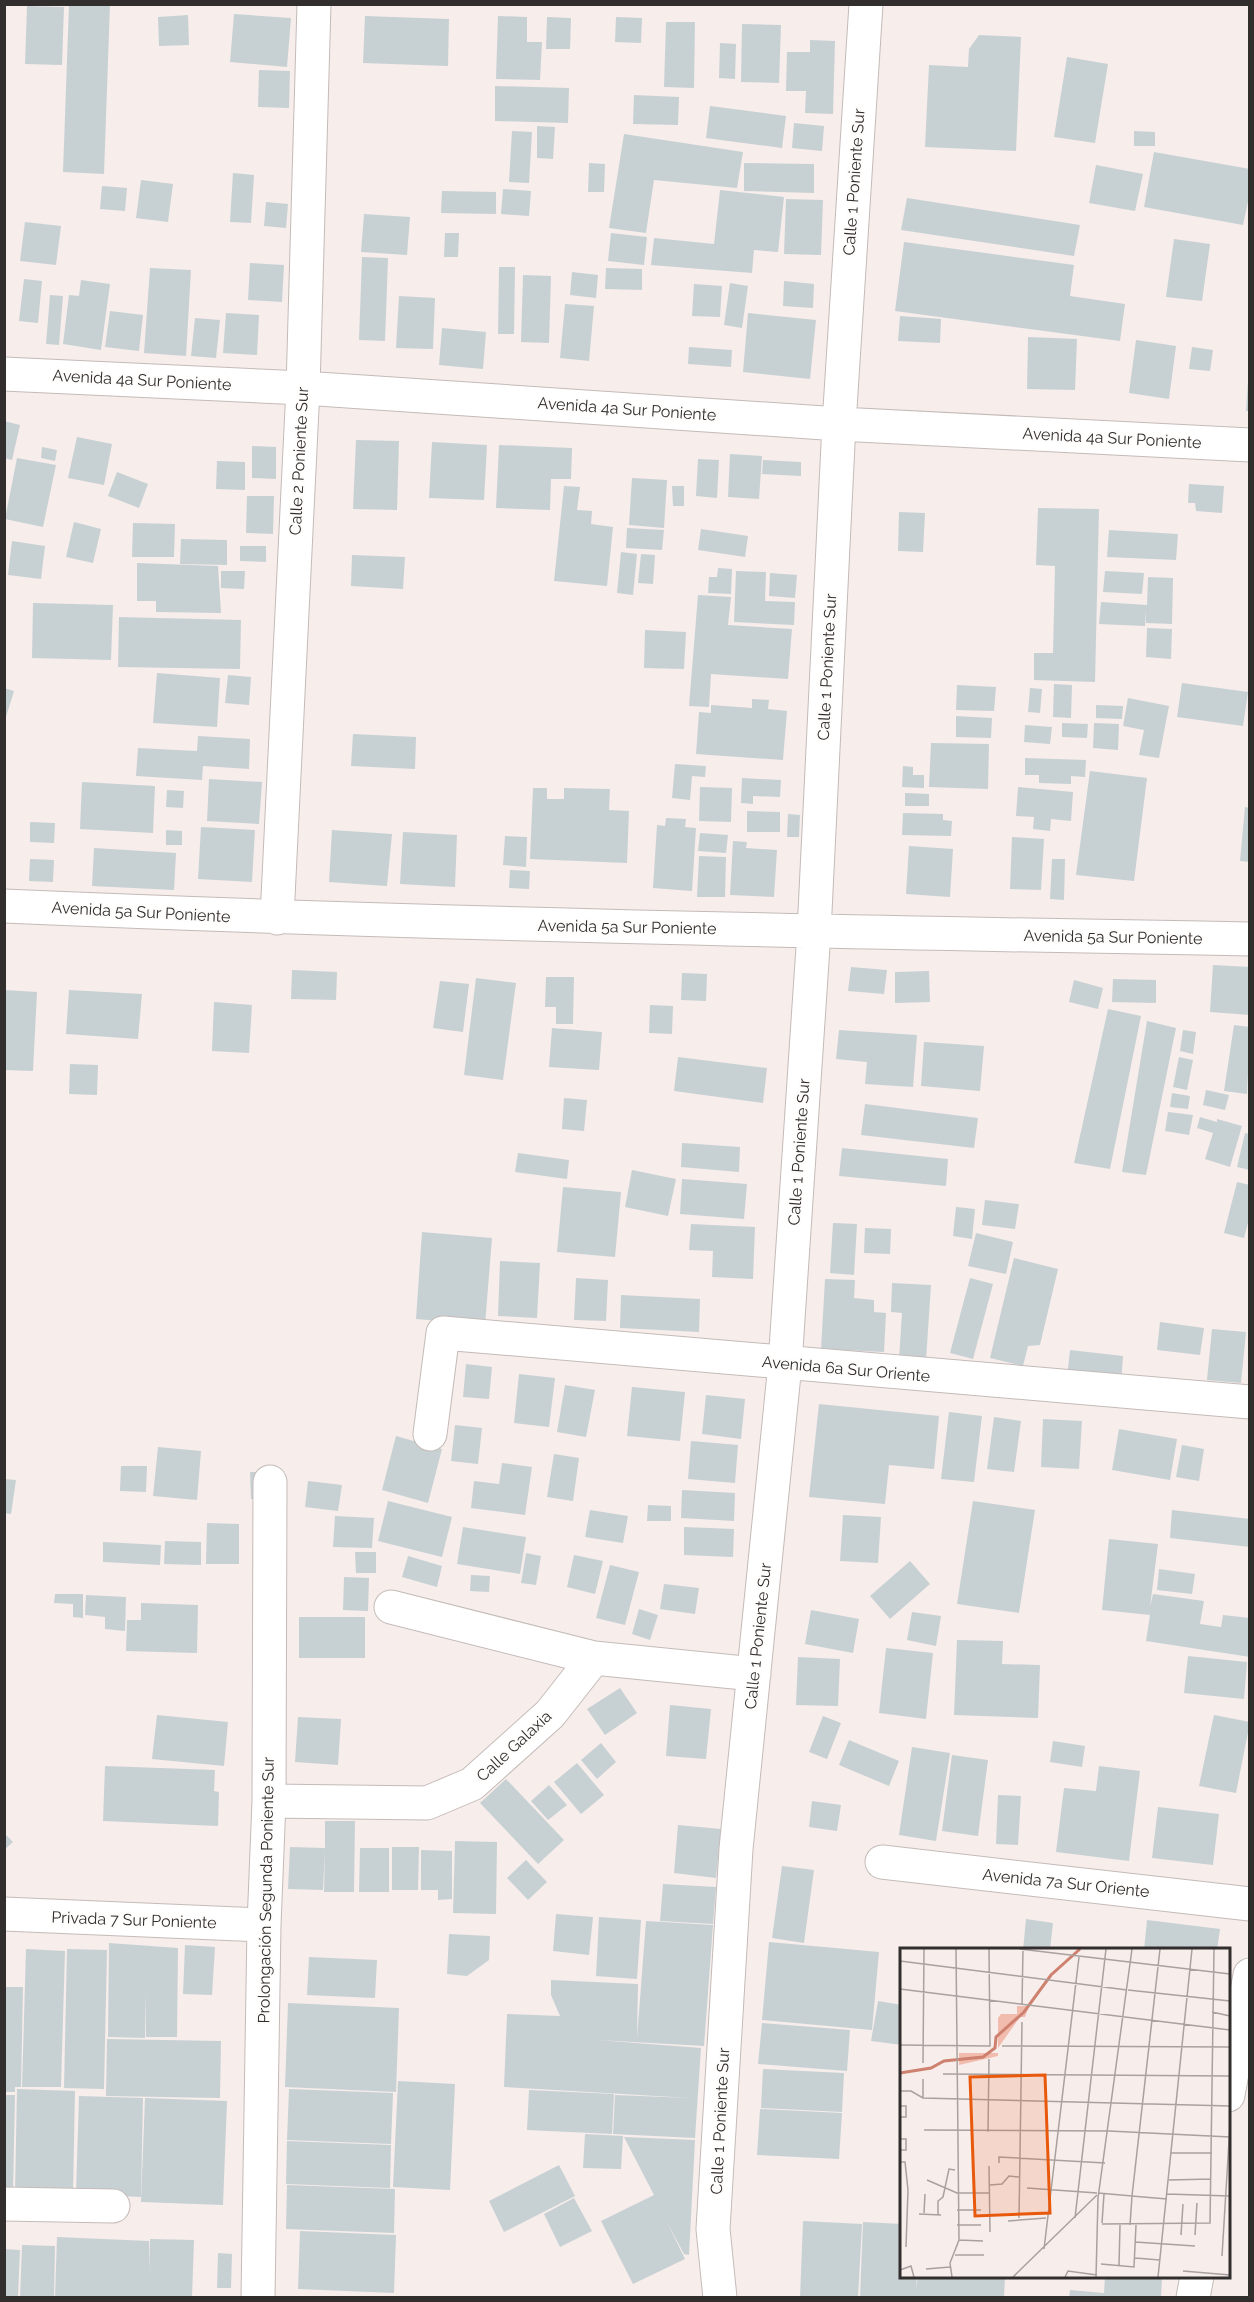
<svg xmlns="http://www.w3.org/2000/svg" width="1254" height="2302" font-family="Raleway,sans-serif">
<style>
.building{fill:#c7d1d4}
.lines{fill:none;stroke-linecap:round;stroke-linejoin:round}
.minor-casing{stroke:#c4bbb8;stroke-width:35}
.minor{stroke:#fff;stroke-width:33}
.labels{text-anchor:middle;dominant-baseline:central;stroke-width:4.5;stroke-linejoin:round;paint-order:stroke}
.street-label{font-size:16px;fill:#312e2d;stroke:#fefdfc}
.inset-river{fill:none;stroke:#ce816e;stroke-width:3}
.inset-road{fill:none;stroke:#a8a19f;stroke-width:1.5}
.view{fill:#e8590c;fill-opacity:0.15;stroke:#e8590c;stroke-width:3}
.inset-edge{fill:none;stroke:#312e2d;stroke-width:3}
</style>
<rect width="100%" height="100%" fill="#f7edeb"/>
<!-- building -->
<path class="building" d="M69 4H110L104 174 63 172Z
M27 6 64 7 62 65 25 64Z
M234 14 291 18 287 67 230 62Z
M188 15 189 45 159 46 158 17Z
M365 16 449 19 448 66 363 63Z
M498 16 527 17V42H542L540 80 496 79Z
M547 17 571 18 570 49H546Z
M616 17 642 18 641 43 615 42Z
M666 22H695L694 88 664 87Z
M742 24 781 25 779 83 741 82Z
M979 35 1021 37 1016 151 925 147 929 65 968 67 969 49Z
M810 40 835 41 833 114 805 113 806 91H786L787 52H810Z
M720 43 736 44 735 79 719 78Z
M1067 57 1108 64 1095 143 1054 137Z
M259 70 290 71 289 108 258 107Z
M495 86 569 88 568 123 495 121Z
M634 95 679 97 678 125 633 124Z
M710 106 786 116 782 148 706 138Z
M794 123 824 126 822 151 792 148Z
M537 126 555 127 553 159 537 158Z
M512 131 532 132 529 183 509 182Z
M1134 131 1155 132V146H1134Z
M624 134 743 152 737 188 654 180 646 233 609 228Z
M1154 152 1250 169V192L1243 225 1144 207Z
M589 163 605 164 604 192H588Z
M744 163 814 164V193L744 191Z
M1096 165 1143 174 1135 211 1089 203Z
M233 173 254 175 251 223 230 222Z
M141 180 173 184 168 222 136 218Z
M102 186 127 188 125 211 100 209Z
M503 189 531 191 529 216 501 214Z
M720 190 784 197 778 252 754 250 752 273 651 265 654 238 714 244Z
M442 191 496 192V214L441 213Z
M907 198 1080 225 1074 256 901 230Z
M786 199 823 200 821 255 784 254Z
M266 202 288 204 286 228 264 226Z
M364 214 410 217 407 255 361 252Z
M25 222 61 226 56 265 20 261Z
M445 233H459L458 257H444Z
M611 233 647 237 644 265 608 261Z
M1174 239 1210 244 1202 301 1166 297Z
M904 242 1074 265 1070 296 1125 304 1120 341 895 311Z
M362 257 388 258 385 341 359 340Z
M250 263 284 265 282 302 248 300Z
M499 267H515L514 334H498Z
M150 268 191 270 186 356 144 353Z
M606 268 642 269V290L605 289Z
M572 272 598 275 596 298 570 295Z
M523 275 551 276 549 343 521 342Z
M24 279 42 281 38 323 19 321Z
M81 280 110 284 101 350 63 344 69 295 79 296Z
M784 281 814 284 813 308 783 306Z
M730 283 748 286 742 328 724 325Z
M694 284 722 286 720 317 692 316Z
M50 295 63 296 59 345 46 344Z
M399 296 435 298 433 349 396 348Z
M565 304 594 306 589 361 560 358Z
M110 311 143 315 139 351 105 347Z
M226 313 259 315 257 355 223 353Z
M748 313 816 320 810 379 743 372Z
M900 316 941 319 940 343 898 341Z
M195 318 220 320 216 358 191 356Z
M442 328 486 332 483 369 439 365Z
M1028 337 1077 339 1075 390 1027 389Z
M1136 340 1176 346 1169 399 1129 393Z
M689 347 732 350 731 367 688 364Z
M1192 347 1213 350 1210 371 1189 369Z
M1248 381H1250V411H1246Z
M4 421 20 425 12 460 4 458Z
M77 437 112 444 104 485 68 478Z
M356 440 399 441 397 510 353 509Z
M432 442 487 445 484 500 429 498Z
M499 445 572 448 571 479H551L550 510 496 508Z
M252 446 276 447V479L252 478Z
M42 447 57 450 55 461 41 458Z
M730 454 762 456 759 499 728 497Z
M17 458 56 465 43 527 5 519Z
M698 459 719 460 717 498 696 496Z
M763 460 801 462V476L762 474Z
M217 461 245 462V490L216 489Z
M117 472 148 484 139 508 108 496Z
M632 478 667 480 664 528 629 525Z
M1189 484 1224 486 1222 513 1196 511 1195 503H1188Z
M564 486 580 487 577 510 592 511 591 524 613 527 607 586 554 581Z
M672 486H684V506H673Z
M247 496H274L273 534 246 533Z
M1038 508 1099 509 1095 682 1034 680V653H1053L1055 566 1036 565Z
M899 512 925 513 923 552 898 551Z
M74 522 101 529 93 563 66 557Z
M133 523 175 524 174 557H132Z
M627 528 664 530 662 550 626 548Z
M701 529 748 536 745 557 698 550Z
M1109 530 1178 534 1176 560 1107 557Z
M181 539 227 540V565L180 564Z
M12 541 45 546 41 579 8 575Z
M240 546H266V562L240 561Z
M621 552 637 554 633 595 617 593Z
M641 554 655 555 653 584 638 583Z
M352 555 405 557 403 589 351 586Z
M137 563 218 566 221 613 156 612V601H137Z
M718 568 732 569 731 594 708 593 709 577H717Z
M221 571H245L244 589 221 588Z
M736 571 766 572 765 601 795 602 794 625 734 622Z
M1105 571 1144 573 1142 594 1103 592Z
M770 573 797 575 795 598 769 596Z
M1148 577 1173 578 1172 624 1146 623V610L1145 626 1099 624 1101 602 1147 605Z
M698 595 731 597 728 625 792 629 788 679 711 674 709 707 689 706Z
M33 603 113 605 111 660 32 658Z
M119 617 241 620 240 669 118 667Z
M1147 628 1172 629 1171 659 1146 657Z
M645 630 686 632 684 669 644 668Z
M157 673 220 678 217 727 153 723Z
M228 675 251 677 249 705 225 703Z
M1182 683 1248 692 1243 726 1177 717Z
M1054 684 1072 685 1071 718 1053 717Z
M957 685 996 687 994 711 956 710Z
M4 688 14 691 5 720H4Z
M1030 688 1042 689 1040 713 1028 712Z
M1128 698 1169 706 1159 758 1139 755 1144 730 1123 726Z
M752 699 769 700 768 709 787 711 783 760 696 754 699 712 711 713V705L752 708Z
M1096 705 1123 706 1122 719 1096 718Z
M956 716 992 718 991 738 956 737Z
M1062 723 1088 724 1087 738 1062 737Z
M1094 723 1119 724 1118 750 1093 748Z
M1025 725 1052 727 1050 744 1024 742Z
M353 734 416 737 415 769 351 766Z
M198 736 250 739 249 769 203 766 202 780 136 776 138 748 197 751Z
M931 743 989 744 988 789 929 787Z
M1025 758 1086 760 1085 777 1071 776V784L1039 783V775H1025Z
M675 764 706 766 705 777 692 776 690 800 672 798Z
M903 766 913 767V775H924V788L902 787Z
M1090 771 1147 778 1134 881 1076 875Z
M742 778 781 780 780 797 753 796V804L741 803Z
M209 779 262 782 259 824 207 821Z
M82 782 155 786 153 833 80 829Z
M700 787 732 788 731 822 699 821Z
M1018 787 1073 792 1071 821 1051 819 1050 831 1033 829 1034 817 1016 816Z
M533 788H547V799H564V788L610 789 609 810 629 811 627 863 530 859Z
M167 790 184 791 183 808 166 807Z
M905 793 929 794V806H905Z
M1245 807 1250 808V862L1240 861Z
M747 811 780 812V832H747Z
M903 813 943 814V820L952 821 951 836 902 835Z
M788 814 800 815 799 837H787Z
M666 818 686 819 685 827 696 828 692 891 653 888 657 825 665 826Z
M30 822 55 823 54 843 30 842Z
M201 827 255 830 252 882 198 879Z
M166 830 182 831V845H166Z
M332 830 392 834 387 886 329 882Z
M403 832 457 835 455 887 400 884Z
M700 833 728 835 726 853 698 851Z
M505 836 527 837 526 867 503 865Z
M1012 837 1044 839 1041 890 1010 889Z
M733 841 747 842 746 848 777 850 774 897 730 895Z
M909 846 953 849 950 897 906 894Z
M94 848 176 853 174 890 92 886Z
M699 856 726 857 725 897H697Z
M30 859 54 860 53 882 29 881Z
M1052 859H1065L1064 900 1050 899Z
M510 870 530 871 529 889 509 888Z
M1213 965 1250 967V1015L1210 1012Z
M851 967 887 970 884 994 848 991Z
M292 970 337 972 336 1000 291 999Z
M929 971 930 1002 895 1003V972Z
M682 973 707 974 706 1001 681 1000Z
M546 977H574L573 1024H556V1007H545Z
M476 978 516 983 503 1080 464 1075Z
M1113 979 1156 980V1003L1112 1002Z
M1074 980 1103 988 1098 1009 1069 1002Z
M440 981 469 984 463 1032 433 1028Z
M4 990 37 992 33 1071 4 1070Z
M69 990 142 994 138 1039 66 1034Z
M214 1002 252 1005 249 1053 212 1051Z
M650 1005 673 1006 672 1034 649 1033Z
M1108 1009 1141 1016 1110 1169 1074 1163Z
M1147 1021 1176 1028 1146 1175 1122 1172Z
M1234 1025 1250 1027 1247 1094 1224 1091Z
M552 1028 602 1032 599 1070 549 1067Z
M839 1030 917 1035 913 1087 865 1084 867 1062 836 1059Z
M1183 1030 1196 1032 1193 1054 1180 1051Z
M924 1042 984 1046 980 1091 921 1086Z
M678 1057 767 1068 763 1103 674 1091Z
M1179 1057 1193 1060 1187 1090 1173 1087Z
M70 1064 98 1065 97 1095 69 1094Z
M1206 1090 1229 1095 1225 1110 1203 1105Z
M1172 1093 1190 1096 1188 1109 1170 1107Z
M564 1098 587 1100 584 1131 562 1129Z
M865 1104 978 1118 974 1148 861 1135Z
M1168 1112 1193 1115 1189 1135 1165 1131Z
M1200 1117 1217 1122V1119L1242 1126 1230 1167 1205 1159 1213 1133 1197 1128Z
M1245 1133 1250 1134V1170L1237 1167Z
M682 1143 740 1147 739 1172 681 1167Z
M842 1148 948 1159 946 1186 839 1176Z
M518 1153 569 1160 567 1179 515 1172Z
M632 1170 676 1179 668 1216 625 1207Z
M682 1179 747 1184 744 1219 680 1214Z
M1237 1182 1250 1185V1215L1244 1238 1224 1233Z
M563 1187 621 1192 615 1257 557 1252Z
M985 1200 1019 1204 1015 1229 982 1225Z
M956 1207 975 1209 972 1239 953 1236Z
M833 1223 857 1224 854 1275 830 1273Z
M691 1224 755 1227 753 1279 712 1277 713 1251 689 1250Z
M865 1228 891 1229 890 1254 864 1253Z
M422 1232 492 1238 485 1325 416 1319Z
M976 1233 1013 1242 1006 1274 968 1266Z
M1014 1258 1058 1269 1040 1345 1028 1346 1023 1366 990 1358Z
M500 1261 540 1263 537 1318 498 1316Z
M576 1278 608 1280 606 1321 574 1320Z
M970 1278 993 1284 973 1359 950 1353Z
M825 1279 855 1280 854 1298 874 1300V1312L886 1313 884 1352 821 1349Z
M892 1283 931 1285 926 1360 899 1359 902 1313 891 1312Z
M621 1295 700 1299 699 1332 620 1328Z
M1160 1322 1204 1328 1200 1355 1157 1350Z
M1212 1329 1246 1332 1241 1383 1207 1380Z
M1070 1350 1123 1356 1121 1384 1067 1378Z
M466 1364 492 1367 489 1399 463 1397Z
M519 1374 555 1378 549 1427 514 1423Z
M565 1385 595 1390 586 1437 557 1432Z
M632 1387 685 1392 680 1441 627 1436Z
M706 1395 745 1399 741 1439 702 1434Z
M819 1404 939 1416 934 1469 889 1465 885 1504 809 1497Z
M949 1412 982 1416 974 1482 941 1479Z
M994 1417 1021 1421 1014 1472 987 1469Z
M1043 1419 1082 1421 1079 1469 1041 1467Z
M455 1425 482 1428 478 1464 451 1461Z
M1119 1429 1177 1439 1170 1480 1112 1470Z
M396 1436 442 1449 428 1503 382 1490Z
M691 1441 738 1445 735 1483 688 1479Z
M1182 1445 1204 1449 1199 1481 1176 1477Z
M158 1447 201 1451 197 1500 153 1496Z
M554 1454 579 1458 573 1501 547 1497Z
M502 1463 532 1467 525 1515 471 1508 474 1481 499 1484Z
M121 1466H147L146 1492 120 1491Z
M250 1472H267L268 1499H251Z
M4 1479 16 1480 11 1514 4 1513Z
M308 1481 342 1485 338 1511 305 1507Z
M682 1490 735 1493 734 1521 681 1518Z
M388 1501 452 1517 442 1557 378 1541Z
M973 1501 1035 1510 1019 1613 957 1604Z
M648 1505 671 1506V1521H647Z
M590 1510 628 1516 623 1543 585 1537Z
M1172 1510 1250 1519V1547L1170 1538Z
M843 1515 881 1517 878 1563 840 1561Z
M335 1516 374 1518 372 1548 333 1547Z
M207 1523 239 1524V1564H206Z
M463 1527 526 1537 520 1574 457 1564Z
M684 1527 734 1529 733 1557 684 1555Z
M1109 1539 1158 1544 1150 1607 1153 1594 1204 1601 1200 1624 1221 1627 1223 1615 1250 1618V1657L1146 1641 1150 1615 1102 1610Z
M165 1541 201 1542V1565L164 1564Z
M103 1542 161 1545 160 1565 103 1562Z
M355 1552H376V1573H356Z
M526 1553 541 1556 536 1585 521 1583Z
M574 1555 603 1561 595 1594 567 1587Z
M408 1556 442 1566 437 1587 402 1577Z
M910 1561 930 1584 890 1619 870 1596Z
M610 1565 639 1572 625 1625 596 1618Z
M1159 1569 1195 1574 1192 1594 1157 1590Z
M471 1575 490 1576 489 1592 470 1591Z
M344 1577 369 1578 368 1611 343 1610Z
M664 1584 699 1588 695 1614 660 1609Z
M55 1594H83V1618L73 1617V1604L54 1603Z
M86 1595 126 1597 125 1631 105 1629V1617L85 1615Z
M141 1603 198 1605 197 1653 126 1651 127 1620H141Z
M639 1609 658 1615 650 1640 632 1634Z
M811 1610 859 1619 853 1653 805 1644Z
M912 1612 941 1616 936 1646 907 1640Z
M299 1617H365V1658H299Z
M957 1640 1003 1641 1002 1664 1040 1665 1038 1718 954 1715Z
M886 1648 933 1653 926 1719 879 1713Z
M1188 1656 1247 1662 1244 1699 1184 1693Z
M798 1657 840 1659 838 1706 796 1705Z
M620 1688 637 1713 605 1735 587 1709Z
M670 1705 711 1709 706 1759 666 1756Z
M157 1715 228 1722 224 1766 152 1759Z
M1214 1715 1250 1722 1236 1793 1199 1786Z
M823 1716 841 1723 827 1759 809 1752Z
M298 1717 341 1719 338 1765 295 1762Z
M849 1740 899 1761 889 1786 839 1765Z
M1053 1741 1085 1746 1082 1767 1050 1762Z
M601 1743 616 1762 597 1779 581 1760Z
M912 1747 950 1753 936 1841 899 1835Z
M952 1755 988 1760 978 1836 942 1831Z
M577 1763 604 1795 581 1814 554 1782Z
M105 1766 215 1770 214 1791 219 1792 218 1826 103 1821Z
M1099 1766 1140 1771 1129 1861 1056 1852 1064 1788 1096 1791Z
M506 1779 564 1840 538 1864 480 1803Z
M549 1785 567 1805 548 1820 531 1801Z
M998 1795 1021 1796 1018 1845 996 1844Z
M812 1801 841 1805 837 1831 809 1827Z
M1158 1807 1219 1814 1213 1865 1152 1858Z
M325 1821H355L354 1892H324L325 1851 323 1890 288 1889 290 1847 325 1848Z
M678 1825 721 1829 716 1878 674 1873Z
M4 1833 13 1842 4 1850Z
M455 1841 497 1842 496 1914 453 1913Z
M392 1847H419L418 1890H392Z
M360 1848H389V1892H359Z
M421 1850 452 1851V1899L438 1900V1890H421Z
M526 1860 547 1882 528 1900 507 1878Z
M782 1866 814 1870 804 1943 772 1938Z
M663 1884 716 1887 713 1924 660 1921Z
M556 1914 593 1917 589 1955 553 1951Z
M599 1917 641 1920 637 1979 596 1976Z
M1026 1919 1053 1923 1050 1950H1023Z
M1147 1920 1220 1929 1217 1950H1144Z
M646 1921 713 1925 704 2046 597 2040 701 2048 695 2138 613 2134 615 2095 690 2098 504 2087 507 2014 560 2016 551 1995V1980L638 1984 637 2038Z
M449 1934 490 1936 489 1960 467 1976 447 1974Z
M769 1942 879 1952 872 2030 762 2020Z
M109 1943 178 1948 177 2037H146V1992L145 2038 108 2037Z
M185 1945 215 1947 212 1995 183 1994Z
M26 1949 65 1951 61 2087H22Z
M67 1949 107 1950 104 2089 64 2088Z
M309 1957 377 1960 375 1998 307 1995Z
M4 1987H23L21 2087H15V2092H4Z
M878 2001 902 2005V2045L871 2041Z
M288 2003 399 2008 396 2092 285 2087Z
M762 2023 850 2030 847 2071 758 2064Z
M107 2039 221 2041 220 2098 106 2096Z
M763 2069 844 2073 842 2112 761 2108Z
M398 2081 455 2084 450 2190 393 2187Z
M17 2089 75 2091 73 2193 15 2192Z
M289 2089 393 2093 391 2144 287 2140Z
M529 2090 614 2094 612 2134 527 2130Z
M4 2095H15L13 2194H4Z
M79 2096 143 2098 141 2197 76 2194Z
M145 2098 227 2101 223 2205 141 2202Z
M760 2109 842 2113 839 2159 757 2155Z
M585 2134 623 2136 621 2169 583 2168Z
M624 2137 695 2140 689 2255 684 2254 667 2222 685 2259 633 2284 601 2221 654 2195Z
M287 2141 391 2145 390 2188 286 2184Z
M559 2165 575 2196 504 2232 489 2201Z
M287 2185 395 2189 394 2233 286 2229Z
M574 2198 592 2231 560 2247 544 2214Z
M803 2221 862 2224 858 2298H800Z
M863 2222 902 2224V2276H917L916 2289 918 2276H1005L1004 2298H860Z
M300 2231 396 2235 394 2293 298 2289Z
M57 2237 149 2241V2271L150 2239 194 2240 192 2298H55Z
M22 2245 55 2246 54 2298H20Z
M4 2249 20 2250 18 2298H4Z
M218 2253 232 2254 231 2288H217Z
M1105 2276 1162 2278 1161 2298H1069L1070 2290 1104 2293Z"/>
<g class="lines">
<defs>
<path id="minor" d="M4 374 303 388 839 424 1250 445
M4 906C419 924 834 932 1250 939
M277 918 303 388 314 4
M430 1434 443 1333 1250 1402
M391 1607 594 1658
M269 1801 427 1803 472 1784 550 1714 594 1658 754 1674
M882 1862 1250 1904
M4 1914 264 1925
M1228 2095 1250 1975
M4 2204 113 2206
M258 2298 264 1925 269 1801 270 1482
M720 2298 713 2229 736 1849 785 1364 814 932 839 424 866 4
M1193 2298 1197 2276"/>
</defs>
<!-- minor casing -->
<use href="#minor" class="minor-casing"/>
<!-- minor -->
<use href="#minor" class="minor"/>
</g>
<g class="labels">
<!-- street labels -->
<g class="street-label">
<text transform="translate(854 182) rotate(-86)">Calle 1 Poniente Sur</text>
<text transform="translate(142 380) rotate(3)">Avenida 4a Sur Poniente</text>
<text transform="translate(627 409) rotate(4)">Avenida 4a Sur Poniente</text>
<text transform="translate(1112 438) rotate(3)">Avenida 4a Sur Poniente</text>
<text transform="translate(299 461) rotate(-87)">Calle 2 Poniente Sur</text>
<text transform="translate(827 667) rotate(-87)">Calle 1 Poniente Sur</text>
<text transform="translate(141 912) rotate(3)">Avenida 5a Sur Poniente</text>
<text transform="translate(627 927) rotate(1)">Avenida 5a Sur Poniente</text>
<text transform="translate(1113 937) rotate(1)">Avenida 5a Sur Poniente</text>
<text transform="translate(799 1152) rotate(-86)">Calle 1 Poniente Sur</text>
<text transform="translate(846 1369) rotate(5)">Avenida 6a Sur Oriente</text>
<text transform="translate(758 1636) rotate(-84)">Calle 1 Poniente Sur</text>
<text transform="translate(514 1746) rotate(-43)">Calle Galaxia</text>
<text transform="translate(1066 1883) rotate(6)">Avenida 7a Sur Oriente</text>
<text transform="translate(266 1890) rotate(-89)">Prolongación Segunda Poniente Sur</text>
<text transform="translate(134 1920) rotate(2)">Privada 7 Sur Poniente</text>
<text transform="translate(720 2121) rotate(-87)">Calle 1 Poniente Sur</text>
</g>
</g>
<!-- overview -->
<g transform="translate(900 1948)">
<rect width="330" height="330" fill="#f7edeb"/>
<path d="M117 58H129L125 69H120L98 100V70L101 66H117ZM59 105H98V108L59 117Z" fill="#f1bbad"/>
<path class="inset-river" d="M0 125 31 120 44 113 83 109 95 100 96 89 124 64 151 27 180 1"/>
<path class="inset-road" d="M120 1 330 26M0 13 227 42M0 41 330 82M228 42 330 53M122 56 123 1M312 64 330 68M0 97 90 98 89 1M102 98 330 99M23 115 24 1M43 126 330 128M0 143H11L23 150 330 158M23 150V131M0 158H6V169H0M24 182 209 183 330 189M88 184 89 111M0 191H6V202H0M271 205H312M0 214H5L8 242 6 299M99 215V209L205 215M89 218 90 284M27 232 57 245H90M269 232 311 231M90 237 102 236 109 228 119 229M127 240 197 245M198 245 232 248 260 1M267 246 330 248M57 262H81M24 265 25 246M19 266 41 267M38 267V253L43 249 49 221 55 222M119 270 122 74M175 270 206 1M108 273 146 270M202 275 204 246M202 276 310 275 314 1M57 277H81M230 277 232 248 267 251M281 287 283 256M295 287 297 255M59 292 83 293M235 294 295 298M144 301 179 9M55 307H84M322 308 330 177M235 310 260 312M201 316 234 319 236 277M219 318 220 277M26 321 50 319M0 322 11 318 14 329M283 323 330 327M52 329 50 315 59 292 56 1M113 329 197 247M165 329 168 323 197 327M196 329 198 250 232 1M258 329 292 1"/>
<path class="view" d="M145 127 150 265 75 268 70 129Z"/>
<rect width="330" height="330" class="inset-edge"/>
</g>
<!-- border -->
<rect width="1254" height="2302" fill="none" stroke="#312e2d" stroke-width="12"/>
</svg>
